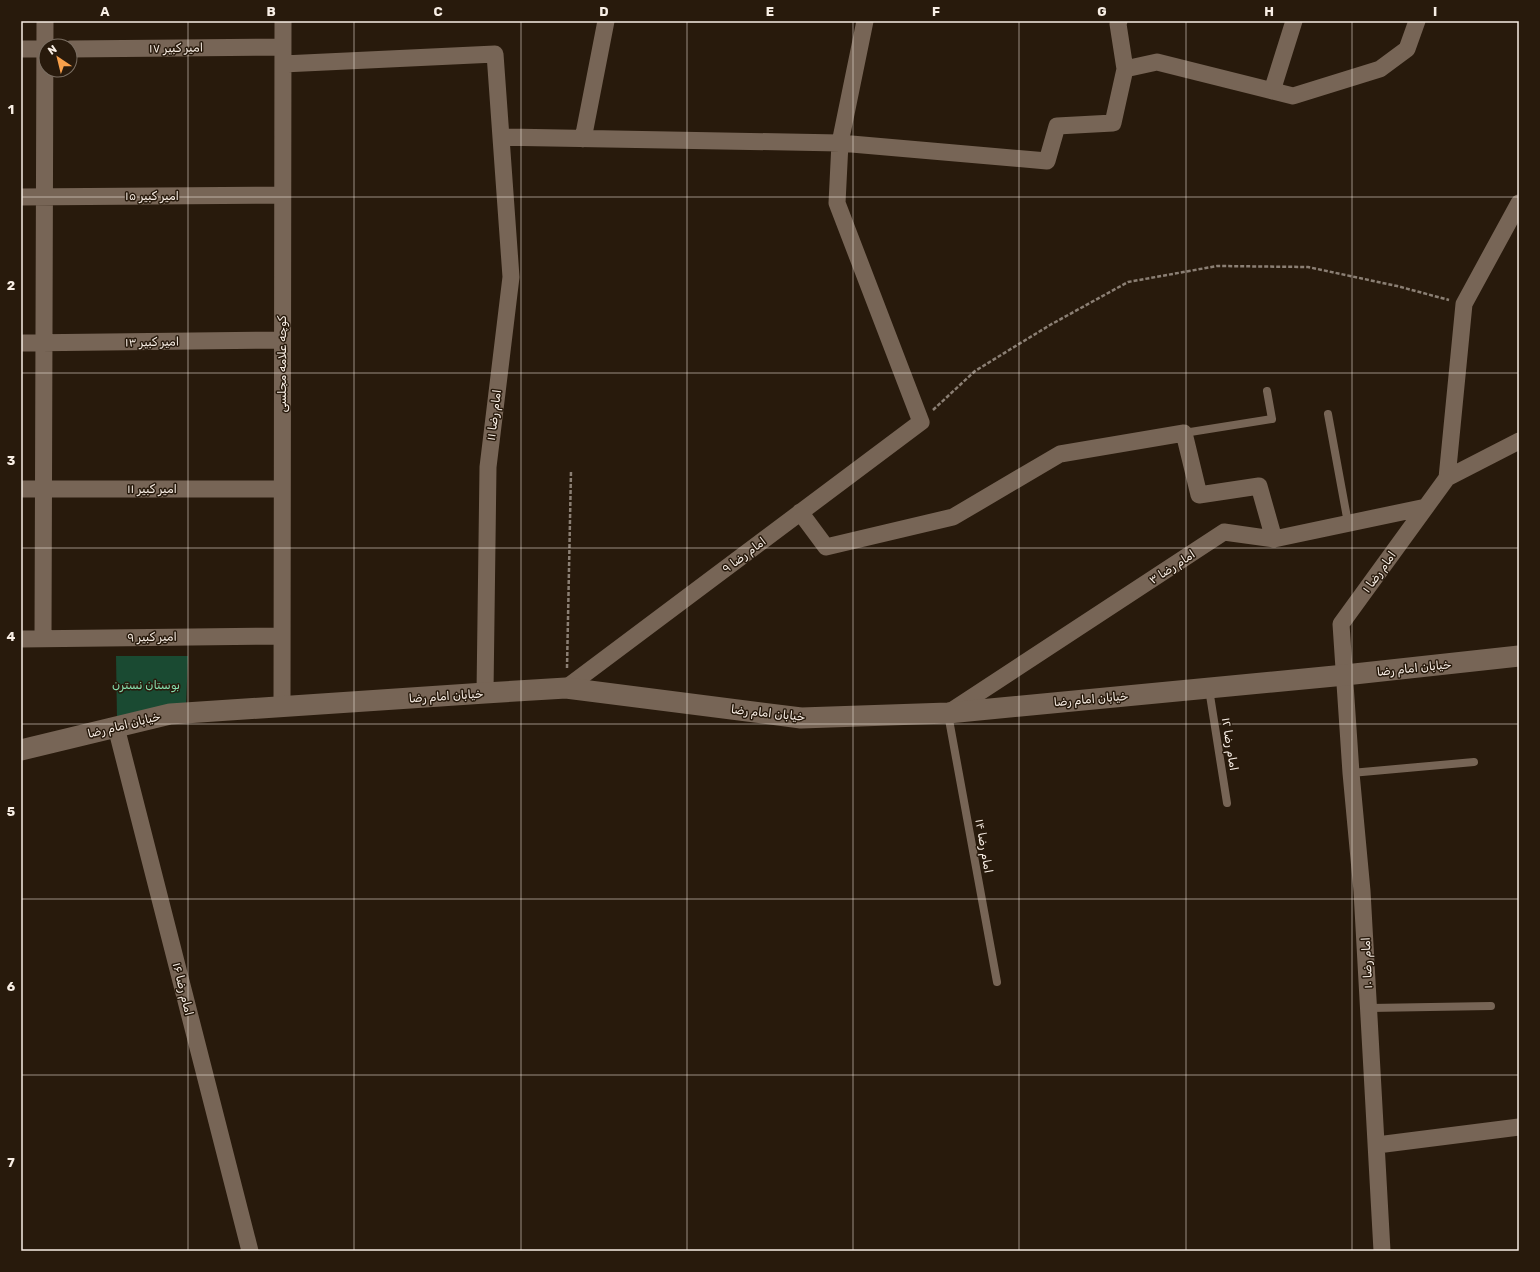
<svg xmlns="http://www.w3.org/2000/svg" width="1540" height="1272" font-family="Rubik,'Noto Sans Arabic',sans-serif">
<style>
.green{fill:#1a4a32}
.lines{fill:none;stroke-linecap:round;stroke-linejoin:round}
.path{stroke:#8b7f74;stroke-width:2.5;stroke-dasharray:4 2;stroke-linecap:butt}
.service{stroke:#776556;stroke-width:8}
.minor{stroke:#776556;stroke-width:17}
.tertiary{stroke:#776556;stroke-width:21}
.grid{fill:none;stroke:#f8eee5;stroke-width:1;stroke-opacity:0.55}
.labels{text-anchor:middle;dominant-baseline:central;stroke-width:3;stroke-linejoin:round;paint-order:stroke}
.street-label{font-size:12px;fill:#f8eee5;stroke:#281a0c}
.park-label{font-size:12px;fill:#87dfae;stroke:#281a0c}
.neatline{fill:none;stroke:#f8eee5;stroke-width:1.5}
.grid-label{font-size:13px;text-anchor:middle;font-weight:bold;fill:#f8eee5}
</style>
<rect width="100%" height="100%" fill="#281a0c"/>
<!-- green -->
<path class="green" d="M116 656H188L186 707 117 720Z"/>
<g class="lines">
<!-- path -->
<path class="path" d="M933 410 975 371 1050 325 1128 282 1217 266 1308 267 1397 286 1449 300
M567 668 571 471"/>
<!-- service -->
<path class="service" d="M1328 414 1348 523
M1184 433 1272 419 1267 391
M1209 689 1227 803
M948 714 997 982
M1351 773 1474 762
M1370 1008 1491 1006"/>
<!-- minor -->
<path class="minor" d="M21 49H46
M70 49 283 47
M283 64 495 54 511 277 488 467 485 693
M1125 69 1157 62 1293 96 1380 69 1407 49 1417 21
M1272 91 1294 21
M501 137 840 143 1047 161 1057 126 1113 123 1125 69 1118 24 1119 21
M583 139 606 21
M21 197 282 195
M21 343 282 340
M1447 478 1464 304 1519 203
M21 489H282
M800 512 826 547 953 517 1060 454 1184 433 1199 495 1259 486 1274 539
M43 638 45 21
M21 639 282 636
M566 688 921 422 837 203 840 143 865 21
M282 707 283 21
M948 713 1224 532 1274 539 1426 507
M116 727 250 1251
M1377 1145 1519 1127
M1382 1251 1362 891 1351 773 1341 624 1447 478 1519 441"/>
<!-- tertiary -->
<path class="tertiary" d="M21 750 170 714 485 693 566 688 801 718 948 713 1345 675 1519 656"/>
</g>
<!-- grid -->
<path class="grid" d="M188 21V1251M354 21V1251M521 21V1251M687 21V1251M853 21V1251M1019 21V1251M1186 21V1251M1352 21V1251M21 197H1519M21 373H1519M21 548H1519M21 724H1519M21 899H1519M21 1075H1519"/>
<g class="labels">
<!-- street labels -->
<g class="street-label">
<text transform="translate(176 48) rotate(-1)">امیر کبیر ۱۷</text>
<text x="152" y="196">امیر کبیر ۱۵</text>
<text transform="translate(152 342) rotate(-1)">امیر کبیر ۱۳</text>
<text transform="translate(282 364) rotate(-90)">کوچه علامه مجلسی</text>
<text transform="translate(494 415) rotate(-83)">امام رضا ۱۱</text>
<text x="152" y="489">امیر کبیر ۱۱</text>
<text transform="translate(744 555) rotate(-37)">امام رضا ۹</text>
<text transform="translate(1172 567) rotate(-33)">امام رضا ۳</text>
<text transform="translate(1379 572) rotate(-54)">امام رضا ۱</text>
<text transform="translate(152 637) rotate(-1)">امیر کبیر ۹</text>
<text transform="translate(1414 668) rotate(-6)">خیابان امام رضا</text>
<text transform="translate(446 696) rotate(-4)">خیابان امام رضا</text>
<text transform="translate(1091 699) rotate(-5)">خیابان امام رضا</text>
<text transform="translate(768 713) rotate(6)">خیابان امام رضا</text>
<text transform="translate(124 725) rotate(-14)">خیابان امام رضا</text>
<text transform="translate(1230 744) rotate(81)">امام رضا ۱۲</text>
<text transform="translate(984 846) rotate(80)">امام رضا ۱۴</text>
<text transform="translate(1367 963) rotate(-93)">امام رضا ۱۰</text>
<text transform="translate(183 989) rotate(76)">امام رضا ۱۶</text>
</g>
<!-- park labels -->
<g class="park-label">
<text x="146" y="685">بوستان نسترن</text>
</g>
</g>
<!-- border -->
<rect width="1540" height="1272" fill="none" stroke="#281a0c" stroke-width="44"/>
<!-- north arrow -->
<g transform="translate(58 58) rotate(325)"><circle r="19" fill="#281a0c" stroke="#7b6f63"/>
<path d="M0-3L7 15L0 10L-7 15Z" fill="#f8a04b"/>
<text y="-6" font-size="11" font-weight="bold" text-anchor="middle" fill="#f8eee5">N</text>
</g>
<rect x="22" y="22" width="1496" height="1228" class="neatline"/>
<g class="grid-label">
<text x="105" y="16">A</text>
<text x="271" y="16">B</text>
<text x="438" y="16">C</text>
<text x="604" y="16">D</text>
<text x="770" y="16">E</text>
<text x="936" y="16">F</text>
<text x="1102" y="16">G</text>
<text x="1269" y="16">H</text>
<text x="1435" y="16">I</text>
<text x="11" y="114">1</text>
<text x="11" y="290">2</text>
<text x="11" y="465">3</text>
<text x="11" y="641">4</text>
<text x="11" y="816">5</text>
<text x="11" y="991">6</text>
<text x="11" y="1167">7</text>
</g>
</svg>
